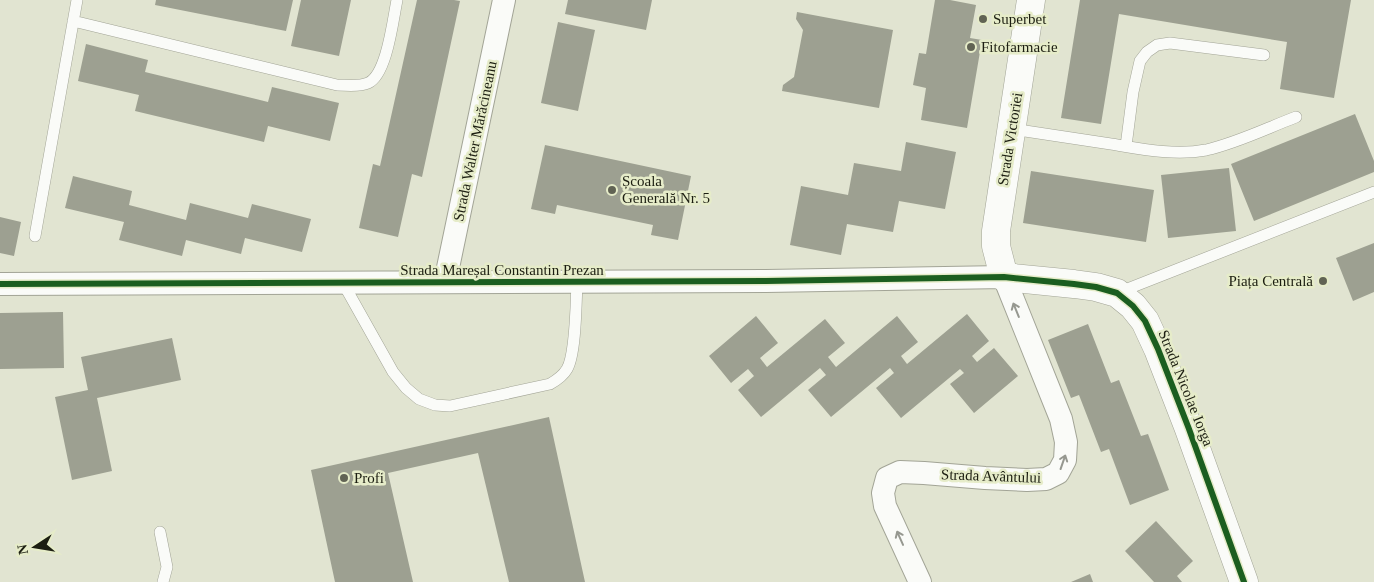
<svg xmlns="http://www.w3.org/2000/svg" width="1374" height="582" font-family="'Times New Roman',serif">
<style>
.building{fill:#9da091}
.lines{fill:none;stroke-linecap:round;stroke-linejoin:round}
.service-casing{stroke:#a2a496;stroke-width:12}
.minor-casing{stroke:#a2a496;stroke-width:24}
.tertiary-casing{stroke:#a2a496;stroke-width:29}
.service{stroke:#fafbf8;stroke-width:11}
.minor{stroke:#fafbf8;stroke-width:22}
.tertiary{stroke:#fafbf8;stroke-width:28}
.cycleway-casing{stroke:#e6ecc9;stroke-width:9}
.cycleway{stroke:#1b5e20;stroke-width:6}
.oneway{stroke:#969890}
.poi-dot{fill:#616354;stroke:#e6ecc9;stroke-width:2}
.labels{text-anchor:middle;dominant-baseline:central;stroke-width:5;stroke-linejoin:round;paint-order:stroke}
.poi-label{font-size:15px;fill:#1c1e11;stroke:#e6ecc9;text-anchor:start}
.street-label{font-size:15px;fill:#1c1e11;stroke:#e6ecc9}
</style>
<rect width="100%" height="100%" fill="#e1e4d1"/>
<!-- building -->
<path class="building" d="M156 0H293L286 31 155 5Z
M301 0H351L339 56 291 46Z
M417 0H454L460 1 422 177 412 174 398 237 359 228 373 164 380 166Z
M568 0H652L646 30 565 14Z
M935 0H950L976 5 970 38 982 40 967 128 921 120 926 88 913 85 919 53 926 54Z
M1080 0H1351L1334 98 1280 89 1287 42 1119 14 1101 124 1061 118Z
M797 12 893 30 879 108 782 91 783 85 794 77 803 30 796 19Z
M558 22 595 30 578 111 541 103Z
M86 44 148 60 145 72 268 102 272 87 339 103 330 141 268 126 264 142 135 111 139 95 78 81Z
M1355 114 1374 161V172L1254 221 1231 164Z
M906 142 956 152 945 209 899 201 893 232 847 224 841 255 790 245 801 186 848 195 854 163 901 171Z
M545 145 691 176 678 240 651 235 653 225 557 205 555 214 531 209Z
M1229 168 1236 231 1168 238 1161 175Z
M1031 171 1154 190 1146 242 1023 223Z
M73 176 132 191 129 205 186 220 190 203 248 218 252 204 311 219 302 252 245 238 241 254 186 240 182 256 119 240 124 222 65 208Z
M0 217 21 222 14 256 0 253Z
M1374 243V292L1353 301 1336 258Z
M63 312 64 368 0 369V313Z
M967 314 989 341 972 356 977 362 994 348 1018 376 974 413 950 384 964 373 960 369 901 418 876 388 894 373 890 368 831 417 808 390 826 375 820 368 761 417 738 390 754 376 748 369 731 383 709 356 756 316 778 343 760 358 767 367 825 319 845 343 828 357 836 367 897 316 918 342 901 356 907 364Z
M1088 324 1111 383 1119 380 1141 436 1148 434 1169 490 1130 505 1109 449 1101 452 1079 395 1071 398 1048 340Z
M172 338 181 380 97 398 112 471 72 480 55 397 88 390 81 357Z
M549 417 585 582H509L478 453 388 473 413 582H335L311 470Z
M1156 521 1193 561 1177 576 1182 582H1154L1125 551Z
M1090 574 1093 582H1071Z"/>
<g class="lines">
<defs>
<path id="service" d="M73 21 337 85C347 85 359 87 368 83 387 75 393 19 397 0
M1012 129C1045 134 1078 139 1111 144 1141 149 1175 156 1206 150 1237 143 1267 128 1296 117
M1126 146 1133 92 1140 61 1147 52 1157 45 1170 43 1264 55
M35 236 77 0
M343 283 393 372 406 388 419 399 435 405 450 406 550 384C557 380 563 376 567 369 576 354 576 302 577 282
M1117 293 1374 192
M160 532 167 567 163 582"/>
<path id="minor" d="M445 282 504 0
M0 284 766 281 1004 277 1061 419 1066 442 1065 460 1058 473 1046 479 1027 480 985 478 924 473 900 472 887 478 883 493 885 506 920 582"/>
<path id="tertiary" d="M1031 0 996 231V246L1004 277 1074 284 1096 287 1117 293 1133 306 1145 321 1158 349 1189 429 1244 582"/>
</defs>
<!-- service casing -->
<use href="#service" class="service-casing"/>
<!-- minor casing -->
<use href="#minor" class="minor-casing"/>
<!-- tertiary casing -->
<use href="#tertiary" class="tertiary-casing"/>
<!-- service -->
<use href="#service" class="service"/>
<!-- minor -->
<use href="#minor" class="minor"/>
<!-- tertiary -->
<use href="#tertiary" class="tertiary"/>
<defs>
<path id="cycleway" d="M0 284 766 281 1004 277 1074 284 1096 287 1117 293 1133 306 1145 321 1158 349 1189 429 1244 582"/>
</defs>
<!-- cycleway casing -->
<use href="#cycleway" class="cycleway-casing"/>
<!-- cycleway -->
<use href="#cycleway" class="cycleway"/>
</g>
<!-- one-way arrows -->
<defs><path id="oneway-shaft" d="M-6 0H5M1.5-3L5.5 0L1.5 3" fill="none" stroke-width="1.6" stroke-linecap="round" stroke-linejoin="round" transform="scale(1.25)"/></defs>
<g class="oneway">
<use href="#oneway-shaft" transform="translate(1016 310) rotate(-112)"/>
<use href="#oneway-shaft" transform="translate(1063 462) rotate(-71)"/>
<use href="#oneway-shaft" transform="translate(900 538) rotate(-114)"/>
</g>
<!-- markers -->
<g class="poi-dot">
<circle cx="983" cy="19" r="5"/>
<circle cx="971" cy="47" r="5"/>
<circle cx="612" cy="190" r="5"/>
<circle cx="1323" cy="281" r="5"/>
<circle cx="344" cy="478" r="5"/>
</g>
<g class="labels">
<!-- poi labels -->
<g class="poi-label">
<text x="993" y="19">Superbet</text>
<text x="981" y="47">Fitofarmacie</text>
<text x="622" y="181">Școala<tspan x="622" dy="17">Generală Nr. 5</tspan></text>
<text x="1313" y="281" text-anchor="end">Piața Centrală</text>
<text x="354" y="478">Profi</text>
</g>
<!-- street labels -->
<g class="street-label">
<text transform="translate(1010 139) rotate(-81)">Strada Victoriei</text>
<text transform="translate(475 141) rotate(-78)">Strada Walter Mărăcineanu</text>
<text x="502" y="270">Strada Mareșal Constantin Prezan</text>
<text transform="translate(1186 388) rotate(68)">Strada Nicolae Iorga</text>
<text transform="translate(991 476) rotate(2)">Strada Avântului</text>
</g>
</g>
<!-- north arrow -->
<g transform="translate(35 547) rotate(258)" stroke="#e6ecc9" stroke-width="4" paint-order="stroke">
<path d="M0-4L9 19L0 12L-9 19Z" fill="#1c1e11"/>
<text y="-8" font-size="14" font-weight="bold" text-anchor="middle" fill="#1c1e11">N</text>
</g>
</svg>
